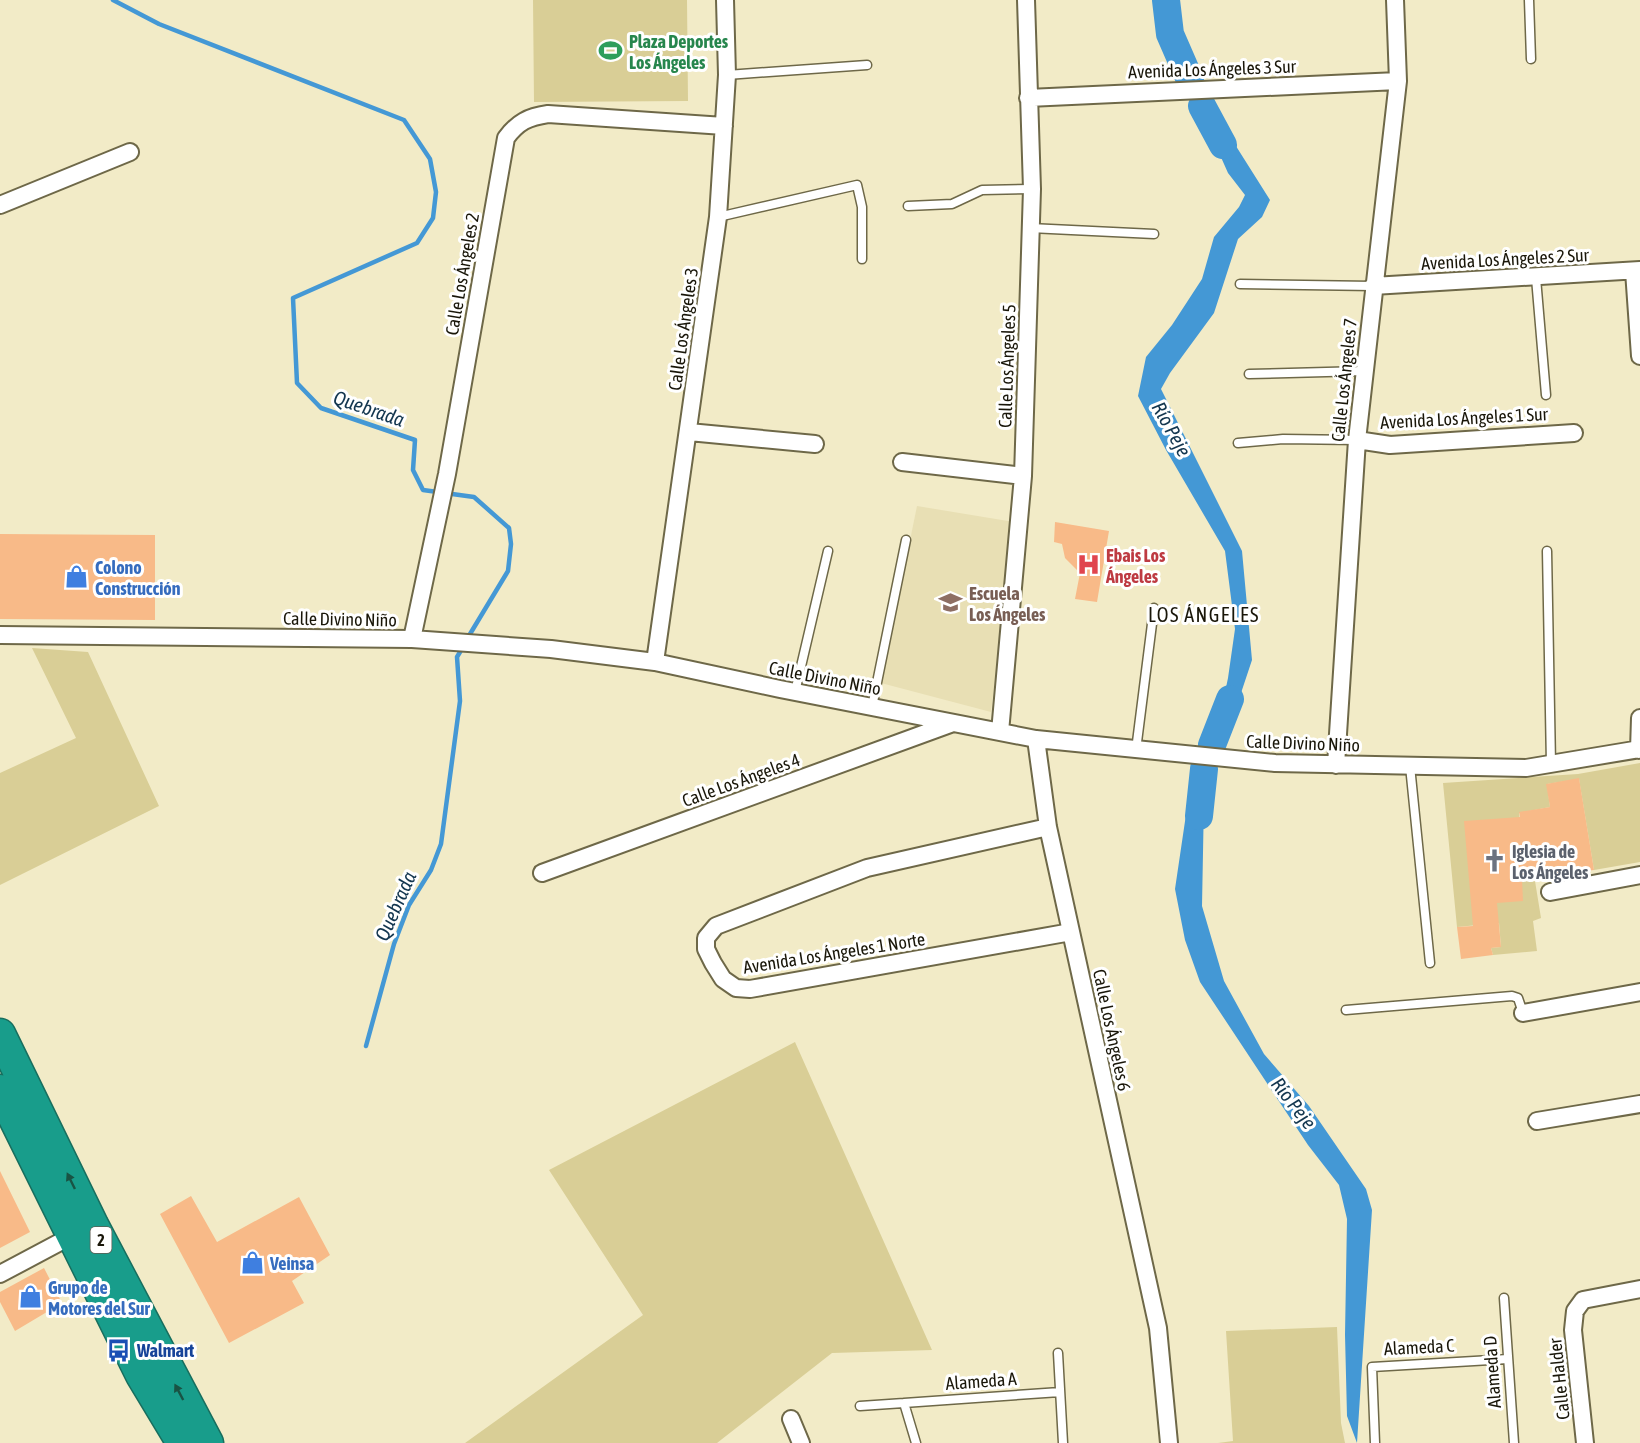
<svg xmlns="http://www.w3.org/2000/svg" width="1640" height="1443" font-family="'Asap Condensed',sans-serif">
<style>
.built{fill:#e8dfb4}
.green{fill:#d9ce96}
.water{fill:#4498d5}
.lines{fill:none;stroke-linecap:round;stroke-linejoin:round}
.stream{stroke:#4498d5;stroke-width:4.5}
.river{stroke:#4498d5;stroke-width:28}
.building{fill:#f8ba88}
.lane-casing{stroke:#6e6848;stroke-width:11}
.street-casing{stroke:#6e6848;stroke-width:20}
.highway-casing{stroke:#186e5e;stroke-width:33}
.lane{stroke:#fff;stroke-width:8}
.street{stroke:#fff;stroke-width:16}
.highway{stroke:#189d8b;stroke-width:30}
.oneway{fill:#195344}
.labels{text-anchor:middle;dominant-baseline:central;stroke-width:6;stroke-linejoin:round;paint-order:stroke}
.shield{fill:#fff;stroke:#5e5c53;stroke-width:1.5}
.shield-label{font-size:16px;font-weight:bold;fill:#191609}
.leisure-label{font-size:18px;font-weight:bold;fill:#27864d;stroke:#fff;text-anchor:start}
.street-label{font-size:18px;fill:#191609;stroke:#fff}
.health-label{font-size:18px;font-weight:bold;fill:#be3a42;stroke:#fff;text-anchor:start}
.shop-label{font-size:18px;font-weight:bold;fill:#366cbe;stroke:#fff;text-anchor:start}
.education-label{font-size:18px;font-weight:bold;fill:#785e54;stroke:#fff;text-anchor:start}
.worship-label{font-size:18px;font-weight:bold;fill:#5b616d;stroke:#fff;text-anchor:start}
.transit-label{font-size:18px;font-weight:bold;fill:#164399;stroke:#fff;text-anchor:start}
.water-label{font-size:20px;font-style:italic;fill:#13364f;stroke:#fff}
.neighbourhood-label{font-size:20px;letter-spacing:1.5px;fill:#191609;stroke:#fff}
</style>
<rect width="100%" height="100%" fill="#f2ebc7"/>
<!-- built -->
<path class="built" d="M917 506 1014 522 991 712 881 683Z"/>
<!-- green -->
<path class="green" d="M533 0H687L688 101 534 102Z
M32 648 88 652 159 806 0 885V773L76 738Z
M1640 763V862L1594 870 1579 779 1547 784 1550 807 1519 813 1524 857 1559 850 1563 876 1535 881 1541 918 1533 921 1537 951 1493 955 1491 948 1501 947 1499 923 1457 927 1443 783 1578 774Z
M795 1042 932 1350 832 1353 717 1443H465L643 1315 549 1170Z
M1337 1327 1341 1423 1345 1443H1218L1233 1441 1226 1331Z"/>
<!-- water -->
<path class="water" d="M1155 0H1175L1184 69C1166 50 1151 28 1155 0Z
M1206 111 1217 116 1270 200 1262 217 1238 239 1214 313 1170 373 1161 389 1242 551 1252 660 1238 702 1216 735 1228 678 1235 629 1225 551 1166 450 1138 396 1146 357 1172 325 1202 279 1214 237 1239 207 1245 195 1228 173 1204 119Z
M1201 779 1204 799 1202 906 1224 981 1264 1054 1309 1106 1366 1189 1372 1210 1357 1443 1347 1416 1345 1335 1347 1219 1339 1185 1308 1145 1200 982 1185 940 1175 889 1188 801Z"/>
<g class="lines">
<!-- stream -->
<path class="stream" d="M113 0 159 24 404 120 430 159 436 192 433 218 417 243 293 298 297 383 321 408 415 440 413 470 423 490 474 497 509 528 511 544 508 571 467 639
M366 1046 394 944 409 905 431 870 441 844 460 701 457 657 463 647"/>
<!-- river -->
<path class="river" d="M1166 0 1170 34 1190 80
M1202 106 1223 145
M1212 745 1230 699
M1199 816 1204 769"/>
</g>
<!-- building -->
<path class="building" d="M1055 522 1109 531 1097 602 1075 599 1080 573 1065 558 1062 544 1054 542Z
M0 534 155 535V620L0 619Z
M1579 778 1594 870 1522 879 1523 901 1497 903 1501 947 1491 948 1493 955 1461 959 1457 927 1473 926 1464 821 1520 817 1519 812 1550 807 1546 784Z
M0 1171 30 1232 0 1248Z
M191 1196 217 1242 299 1197 330 1255 292 1281 304 1303 229 1343 160 1214Z
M44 1268 62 1303 15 1331 0 1302V1292Z"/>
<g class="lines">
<defs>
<path id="lane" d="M1529 0 1531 59
M727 75 867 65
M908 206 952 204 982 190 1032 189
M718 217 857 185 862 207V259
M1030 228 1154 234
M1536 278 1546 395
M1240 284 1373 286
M1249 374 1364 371
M1238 443 1283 439 1357 440
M1547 551 1551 764
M795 692 828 551
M872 707 906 540
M1136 750 1154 608
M1410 766 1430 963
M1346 1010 1512 996 1518 998 1523 1013
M1504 1298 1514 1443
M1058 1353 1063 1443
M860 1406 904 1403
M916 1443 904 1403 1060 1392
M1375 1443 1372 1367 1508 1359"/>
<path id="street" d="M1028 98 1398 81
M0 205 130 152
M1634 271 1640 356
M1373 286 1640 270
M689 432 815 444
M1357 440 1390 445 1574 433
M902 462 1023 476
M0 635 412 639 551 649 655 662 780 689 1036 739 1275 763 1526 768 1640 749
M412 639 447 474 506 138C518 122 528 117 548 114L724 126
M655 662 718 217 727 75 725 0
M1000 732 1023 476 1032 189 1026 0
M1036 739 1048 827 1158 1328 1169 1443
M1639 750 1640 718
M1336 765 1357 440 1398 81 1395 0
M1048 827 867 868 716 926 706 938V949L713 963 723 979 736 988 750 989 1071 932
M542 873 953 723
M1550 892 1640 875
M1523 1013 1640 992
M1537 1121 1640 1104
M0 1274 79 1232
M791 1419 801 1443
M1585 1443 1573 1330 1575 1311 1583 1300 1640 1289"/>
<path id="highway" d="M0 1034 93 1225 208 1443
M0 1090 141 1375 182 1443"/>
</defs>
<!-- lane casing -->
<use href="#lane" class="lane-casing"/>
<!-- street casing -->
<use href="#street" class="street-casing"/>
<!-- highway casing -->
<use href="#highway" class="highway-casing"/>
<!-- lane -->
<use href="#lane" class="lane"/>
<!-- street -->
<use href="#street" class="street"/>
<!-- highway -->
<use href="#highway" class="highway"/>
</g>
<!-- one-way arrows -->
<defs><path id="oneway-solid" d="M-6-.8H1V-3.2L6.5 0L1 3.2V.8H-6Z" transform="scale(1.5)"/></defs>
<g class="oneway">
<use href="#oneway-solid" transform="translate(71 1181) rotate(-116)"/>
<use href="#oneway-solid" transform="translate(179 1392) rotate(-118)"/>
</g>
<!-- icons -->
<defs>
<symbol id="stadium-bare" viewBox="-9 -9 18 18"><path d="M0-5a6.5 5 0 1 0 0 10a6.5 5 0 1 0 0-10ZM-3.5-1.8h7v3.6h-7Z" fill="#2e9e5b" stroke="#fff" stroke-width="2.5" paint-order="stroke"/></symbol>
<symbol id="hospital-bare" viewBox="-9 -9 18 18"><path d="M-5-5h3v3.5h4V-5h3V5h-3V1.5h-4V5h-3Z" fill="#e0444e" stroke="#fff" stroke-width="2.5" paint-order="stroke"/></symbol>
<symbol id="shop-bare" viewBox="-9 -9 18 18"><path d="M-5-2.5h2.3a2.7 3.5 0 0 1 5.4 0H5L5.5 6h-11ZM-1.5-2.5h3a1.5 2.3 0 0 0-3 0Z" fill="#3f7fe0" stroke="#fff" stroke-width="2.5" paint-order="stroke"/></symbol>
<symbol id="school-bare" viewBox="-9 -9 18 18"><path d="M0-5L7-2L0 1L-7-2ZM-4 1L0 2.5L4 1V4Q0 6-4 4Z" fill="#8d6e63" stroke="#fff" stroke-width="2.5" paint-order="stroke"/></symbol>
<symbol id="church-bare" viewBox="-9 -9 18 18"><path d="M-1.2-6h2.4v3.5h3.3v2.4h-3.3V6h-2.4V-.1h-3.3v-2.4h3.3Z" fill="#6b7280" stroke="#fff" stroke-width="2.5" paint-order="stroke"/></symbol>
<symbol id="bus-bare" viewBox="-9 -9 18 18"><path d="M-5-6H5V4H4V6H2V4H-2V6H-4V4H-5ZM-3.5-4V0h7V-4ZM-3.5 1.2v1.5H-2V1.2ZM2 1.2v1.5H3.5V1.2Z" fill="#1a4fb4" stroke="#fff" stroke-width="2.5" paint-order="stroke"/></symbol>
</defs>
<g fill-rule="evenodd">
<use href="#stadium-bare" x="594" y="34" width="33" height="33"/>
<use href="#hospital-bare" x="1072" y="548" width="33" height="33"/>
<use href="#shop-bare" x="60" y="560" width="33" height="33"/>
<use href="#school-bare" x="934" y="586" width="33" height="33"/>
<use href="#church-bare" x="1478" y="844" width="33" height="33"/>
<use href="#shop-bare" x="236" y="1246" width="33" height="33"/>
<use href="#shop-bare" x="14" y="1280" width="33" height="33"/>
<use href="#bus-bare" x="102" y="1334" width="33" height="33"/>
</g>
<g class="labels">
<!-- shield labels -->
<rect class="shield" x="90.5" y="1227" width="21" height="26" rx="4.5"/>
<g class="shield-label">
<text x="101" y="1240">2</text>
</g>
<!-- leisure labels -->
<g class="leisure-label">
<text x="629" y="41">Plaza Deportes<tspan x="629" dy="21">Los Ángeles</tspan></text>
</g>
<!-- street labels -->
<g class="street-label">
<text transform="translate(1212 69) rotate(-2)">Avenida Los Ángeles 3 Sur</text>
<text transform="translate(1505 259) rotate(-3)">Avenida Los Ángeles 2 Sur</text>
<text transform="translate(462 274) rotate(-80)">Calle Los Ángeles 2</text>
<text transform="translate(683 329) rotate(-82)">Calle Los Ángeles 3</text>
<text transform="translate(1007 366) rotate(-88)">Calle Los Ángeles 5</text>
<text transform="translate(1344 380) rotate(-84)">Calle Los Ángeles 7</text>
<text transform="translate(1464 418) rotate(-3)">Avenida Los Ángeles 1 Sur</text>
<text transform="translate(340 619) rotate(1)">Calle Divino Niño</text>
<text transform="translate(825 678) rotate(11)">Calle Divino Niño</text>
<text transform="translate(1303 743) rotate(2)">Calle Divino Niño</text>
<text transform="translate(741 780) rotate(-20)">Calle Los Ángeles 4</text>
<text transform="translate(834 953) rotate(-9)">Avenida Los Ángeles 1 Norte</text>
<text transform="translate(1112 1030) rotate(78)">Calle Los Ángeles 6</text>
<text transform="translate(1419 1347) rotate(-3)">Alameda C</text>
<text transform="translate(1492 1372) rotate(-94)">Alameda D</text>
<text transform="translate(1559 1379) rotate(-96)">Calle Halder</text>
<text transform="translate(981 1381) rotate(-4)">Alameda A</text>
</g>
<!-- health labels -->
<g class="health-label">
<text x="1106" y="555">Ebais Los<tspan x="1106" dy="21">Ángeles</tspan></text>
</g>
<!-- shop labels -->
<g class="shop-label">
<text x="95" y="567">Colono<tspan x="95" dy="21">Construcción</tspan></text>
<text x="270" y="1263">Veinsa</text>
<text x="48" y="1287">Grupo de<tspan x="48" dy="21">Motores del Sur</tspan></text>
</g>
<!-- education labels -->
<g class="education-label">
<text x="969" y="593">Escuela<tspan x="969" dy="21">Los Ángeles</tspan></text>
</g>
<!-- worship labels -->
<g class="worship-label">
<text x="1512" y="851">Iglesia de<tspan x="1512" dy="21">Los Ángeles</tspan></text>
</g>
<!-- transit labels -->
<g class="transit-label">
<text x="137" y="1350">Walmart</text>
</g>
<!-- water labels -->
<g class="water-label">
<text transform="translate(369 408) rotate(19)">Quebrada</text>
<text transform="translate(1172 429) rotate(61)">Río Peje</text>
<text transform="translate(395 906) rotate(-66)">Quebrada</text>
<text transform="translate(1294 1103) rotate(52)">Río Peje</text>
</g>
<!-- neighbourhood labels -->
<g class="neighbourhood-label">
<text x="1204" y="614">LOS ÁNGELES</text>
</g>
</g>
</svg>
